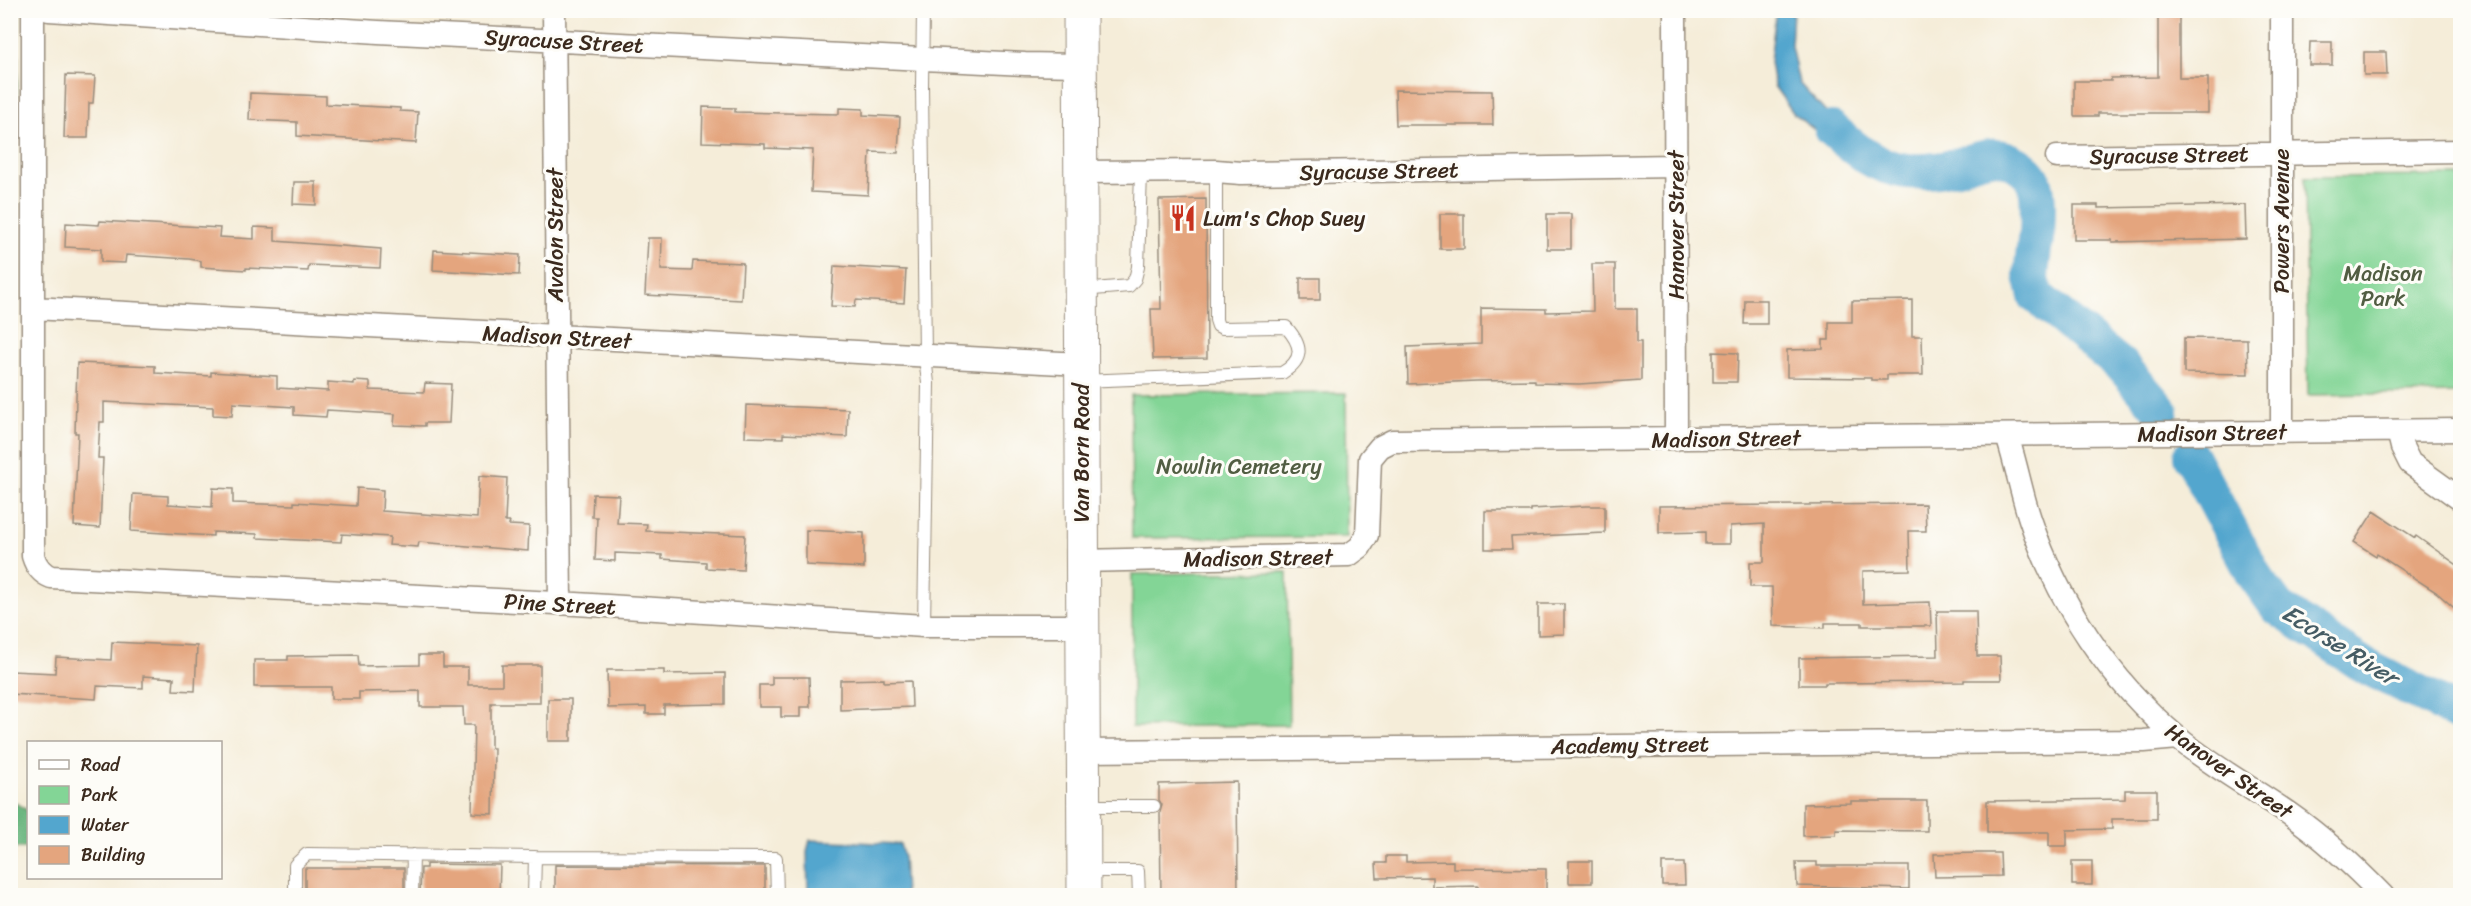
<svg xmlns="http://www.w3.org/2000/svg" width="2471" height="906" font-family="Sriracha,sans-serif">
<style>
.green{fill:#83d596;stroke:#5f805a;stroke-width:1.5}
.forest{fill:#6ab67f;stroke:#52704e;stroke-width:1.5}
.water{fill:#53a6ce;stroke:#476876;stroke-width:1.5}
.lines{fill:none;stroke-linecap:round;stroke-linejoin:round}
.river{stroke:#53a6ce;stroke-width:36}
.building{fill:#e4a57e}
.service-casing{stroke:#988c7c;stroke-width:14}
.minor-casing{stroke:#988c7c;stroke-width:25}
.secondary-casing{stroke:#988c7c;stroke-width:35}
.service{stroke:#fff;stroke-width:12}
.minor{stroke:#fff;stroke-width:22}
.secondary{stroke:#fff;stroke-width:33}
.labels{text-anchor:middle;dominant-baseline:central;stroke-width:6;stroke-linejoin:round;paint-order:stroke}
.street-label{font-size:22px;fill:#3b2a1e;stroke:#fdfcf7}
.poi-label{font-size:22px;fill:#3b2a1e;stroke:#fdfcf7;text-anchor:start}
.park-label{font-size:22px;fill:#515d42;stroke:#fdfcf7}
.water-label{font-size:24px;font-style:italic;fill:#455c64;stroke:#fdfcf7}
</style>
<rect width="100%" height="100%" fill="#fdfcf7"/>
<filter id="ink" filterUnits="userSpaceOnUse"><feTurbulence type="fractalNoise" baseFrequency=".0167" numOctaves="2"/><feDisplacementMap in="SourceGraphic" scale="12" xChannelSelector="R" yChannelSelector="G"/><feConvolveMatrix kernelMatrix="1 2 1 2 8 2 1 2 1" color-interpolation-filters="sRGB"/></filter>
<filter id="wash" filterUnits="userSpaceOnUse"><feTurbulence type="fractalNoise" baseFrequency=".008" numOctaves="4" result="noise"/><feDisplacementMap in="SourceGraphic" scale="24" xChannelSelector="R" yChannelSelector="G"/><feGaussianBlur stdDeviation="1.35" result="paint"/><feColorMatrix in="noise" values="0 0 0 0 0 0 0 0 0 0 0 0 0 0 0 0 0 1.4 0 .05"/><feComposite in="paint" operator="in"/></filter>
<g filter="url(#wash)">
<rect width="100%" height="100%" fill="#f5edd9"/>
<!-- green -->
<path class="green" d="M2460 176V393L2308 395 2305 177Z
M1346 393 1347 537 1132 538 1131 395Z
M1287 572 1289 725 1132 727V574Z"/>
<!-- forest -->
<path class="forest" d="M19 11 11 365 10 11Z
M10 799 28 811V848H11Z"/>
<!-- water -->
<path class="water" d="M1776 11H1793L1791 46 1799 83 1842 130 1872 154 1865 169 1794 114 1774 86 1770 62Z
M810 840 900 844 903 855 905 895H808L807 851Z"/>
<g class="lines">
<!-- river -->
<path class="river" d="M1832 129C1854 149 1876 168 1907 171 1922 172 1942 170 1957 166 1980 159 1995 150 2017 164 2025 169 2032 175 2035 184 2040 201 2037 222 2037 239L2035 240 2031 275 2036 296 2123 367 2161 411
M2191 456 2254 575 2278 608 2365 666 2460 714"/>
</g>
<g id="blocks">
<!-- building -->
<path class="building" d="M2158 10H2179V78H2208V113H2098V116H2074V81H2111V78L2158 77Z
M2310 42H2332V65H2309Z
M2364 52H2386L2387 75H2364Z
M66 75 95 76 93 103H89L88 138H64Z
M1395 90 1492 91 1493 125H1396Z
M250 93 326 96V104L400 108V111L418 112 416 143 297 136V122L249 120Z
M703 107 735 108V112L839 114V108L863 109V115L900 117 898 153 870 152 868 195 811 192 813 150 765 148V144L702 142Z
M294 182H316V205L293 204Z
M1206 199 1207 358 1153 359 1151 309H1161L1159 200Z
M2074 205H2098V208L2245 205 2246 239 2112 242V240H2074Z
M1440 214H1464V249H1440Z
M1547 214H1571V249H1547Z
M100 221 220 228 219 237 254 239V227L275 228V241L381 249 380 268 309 265 308 271 246 268V270L201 267V261L189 259 126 255 125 263 101 262V249L65 247 66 223 99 225Z
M648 238H662L661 270 692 271 693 261 743 263 741 300 645 295Z
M434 250 520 255 519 275 433 270Z
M1592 264H1615V309H1637V342H1641V380L1579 384 1535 383V380L1476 381 1408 384 1407 347 1481 344V308L1546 309V312L1593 311Z
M834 266 906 270 904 303 856 300 855 307 831 306Z
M1300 278H1320V300H1300Z
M1745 300H1767V324H1744Z
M1912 300V336H1922L1923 375H1887V380H1871V378L1787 377V350L1823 349V340H1829V322H1852V301Z
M2184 338 2247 339 2248 374 2184 373Z
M1713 352 1738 353 1737 382H1713Z
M77 363 155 366V373L211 376V372L277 376V388L328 391V382L354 384V381L370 382V390L424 392 425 383 451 384 449 423H425V426L394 425 395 414 327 410 326 417 294 415V407L233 403 232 416 213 415V407L104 402V422H100L98 458H103L100 528 74 526 78 433H75Z
M746 405 848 409 847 437 783 434V438L745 437Z
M479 476 507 478 505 522H510L509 525 529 526 528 551 419 542 418 547 389 545 390 537 342 534 341 542 257 538V534L213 532V536L131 531 133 494 168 496V504L212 507 213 488 233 489V503L294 505V502L356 506 357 488 383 490 382 511 477 518Z
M593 494 619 495 617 523 647 524 646 531 745 535 743 570 706 568V562L662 559V555L615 553V561L595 560 597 517H592Z
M1925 504 1926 531H1909L1910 570 1863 571V604L1930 602 1931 626H1862V623H1825V628L1773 626 1772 587H1750V562H1764V524L1730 526V544H1705V532L1659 533V506Z
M1586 506H1605V533L1511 537 1512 549H1485V511H1531V509Z
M2374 511 2415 538 2416 536 2460 567V613L2436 592 2377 554 2376 556 2354 542Z
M806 530 864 533V568L806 565Z
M1538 604H1564V634L1538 635Z
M1937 611H1976L1977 656H2000L2001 680H1964V682L1825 683V685H1799V658L1938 656Z
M112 642 197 646 195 691 173 690 174 678 143 676V688L97 686 96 699 10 694 11 671 55 673 56 657 111 660Z
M358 655 359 666 419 665V655H443V667H468V685H502V665H540V703H491V748H494L493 814 472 813 474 725H464L463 707H420V691L359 692V699H331V687H254V660H288V656Z
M607 670H664V674L725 673V704L664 705V714H646V707L608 708Z
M772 677H809L810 707H800V717H781V707H759V685H772Z
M884 679V682L911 681 912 707 840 710V680Z
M548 699H571V741H548Z
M1237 782 1238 896H1161L1160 812 1162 805 1159 800V784Z
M2125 790H2157V819H2112V829L2067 830V846H2049V832H1987V801L2125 799Z
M1851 801H1927V831L1836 830V835L1803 836V804L1851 803Z
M1980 853H2000L2001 876 1935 877 1934 854Z
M1386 856H1406V862L1453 861V868L1546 869V891L1478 890V886L1432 887V877L1377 878 1376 863H1386Z
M1569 861H1592V883H1569Z
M2072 861H2092V885H2072Z
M1796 862H1817V866H1909V889L1797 886Z
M1662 863H1684L1685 885H1662Z
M426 864 500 865 499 896H420L421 868H426Z
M555 865 765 866V896H555Z
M305 868H404V896H305Z"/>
</g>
</g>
<g filter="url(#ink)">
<use href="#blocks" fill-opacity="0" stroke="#988c7c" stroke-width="1.5"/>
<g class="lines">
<defs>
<path id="service" d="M923 10 922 86 925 357 928 383 924 626
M1082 290 1129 286 1135 279 1138 267 1141 172
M1082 381 1282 373C1305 359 1302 345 1286 327L1222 328 1218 326 1216 320V171
M1084 806H1154
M1085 871H1138L1139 896
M295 896V865L307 854 535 857
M412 896 413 855
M534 896 535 857 776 858 777 896"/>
<path id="minor" d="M33 10V556C36 566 41 573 51 577L576 604 924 626H1082
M49 10 378 32 1025 64 1079 65
M554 10 560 603
M1675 10 1676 439
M2057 157 2460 151
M1081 172 1216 171 1241 173 1676 166
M33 308 1081 364
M2398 431 2402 447 2410 463 2460 499
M2282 432V10
M2007 436C2016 463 2021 492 2030 519 2058 603 2110 681 2178 738 2213 767 2254 789 2291 815 2324 838 2354 866 2383 896
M1081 561 1349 555 1360 547 1367 535 1370 459 1380 447 1392 441 2460 430
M1082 751 2144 741 2178 738"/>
<path id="secondary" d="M1080 10 1084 896"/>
</defs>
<!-- service casing -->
<use href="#service" class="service-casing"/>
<!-- minor casing -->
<use href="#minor" class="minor-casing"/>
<!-- secondary casing -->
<use href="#secondary" class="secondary-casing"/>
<!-- service -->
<use href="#service" class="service"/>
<!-- minor -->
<use href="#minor" class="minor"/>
<!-- secondary -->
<use href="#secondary" class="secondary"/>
</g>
</g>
<!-- icons -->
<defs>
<symbol id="restaurant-bare" viewBox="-9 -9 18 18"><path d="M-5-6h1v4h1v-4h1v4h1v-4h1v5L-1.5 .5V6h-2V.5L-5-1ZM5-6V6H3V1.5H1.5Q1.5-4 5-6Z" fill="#c8321e" stroke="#fdfcf7" stroke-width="2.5" paint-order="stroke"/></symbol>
</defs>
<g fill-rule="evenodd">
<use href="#restaurant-bare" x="1164" y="199" width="38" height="38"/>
</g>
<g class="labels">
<!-- street labels -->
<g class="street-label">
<text transform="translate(564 41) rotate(3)">Syracuse Street</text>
<text transform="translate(2169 155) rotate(-1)">Syracuse Street</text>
<text transform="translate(1379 171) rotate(-1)">Syracuse Street</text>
<text transform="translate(2281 221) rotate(-90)">Powers Avenue</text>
<text transform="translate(1676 225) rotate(-90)">Hanover Street</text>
<text transform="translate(555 235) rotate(-90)">Avalon Street</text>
<text transform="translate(557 337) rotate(3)">Madison Street</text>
<text transform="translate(2212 433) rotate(-1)">Madison Street</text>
<text transform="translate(1726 439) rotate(-1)">Madison Street</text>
<text transform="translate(1081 453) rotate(-90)">Van Born Road</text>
<text transform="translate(1258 558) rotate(-1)">Madison Street</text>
<text transform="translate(560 604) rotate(3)">Pine Street</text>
<text transform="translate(1630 745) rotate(-1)">Academy Street</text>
<text transform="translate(2229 771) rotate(35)">Hanover Street</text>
</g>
<!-- poi labels -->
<g class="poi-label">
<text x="1203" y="218">Lum's Chop Suey</text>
</g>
<!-- park labels -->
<g class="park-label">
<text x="2383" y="273">Madison<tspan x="2383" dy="25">Park</tspan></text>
<text x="1239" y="466">Nowlin Cemetery</text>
</g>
<!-- water labels -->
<g class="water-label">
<text transform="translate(2340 645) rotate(32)">Ecorse River</text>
</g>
</g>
<!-- margin -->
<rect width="2471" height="906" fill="none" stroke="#fdfcf7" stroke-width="36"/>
<!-- legend -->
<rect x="27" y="741" width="195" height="138" fill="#fdfcf7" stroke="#afa8a0" stroke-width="1.5"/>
<rect x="39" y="760" width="30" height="9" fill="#ffffff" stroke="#afa8a0" stroke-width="1.5"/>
<text x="81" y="771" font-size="18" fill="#3b2a1e">Road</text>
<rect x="39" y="786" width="30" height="18" fill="#83d596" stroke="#afa8a0" stroke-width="1.5"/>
<text x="81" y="801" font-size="18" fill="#3b2a1e">Park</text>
<rect x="39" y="816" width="30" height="18" fill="#53a6ce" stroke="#afa8a0" stroke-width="1.5"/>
<text x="81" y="831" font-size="18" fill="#3b2a1e">Water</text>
<rect x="39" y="846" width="30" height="18" fill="#e4a57e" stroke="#afa8a0" stroke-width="1.5"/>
<text x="81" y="861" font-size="18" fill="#3b2a1e">Building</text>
</svg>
